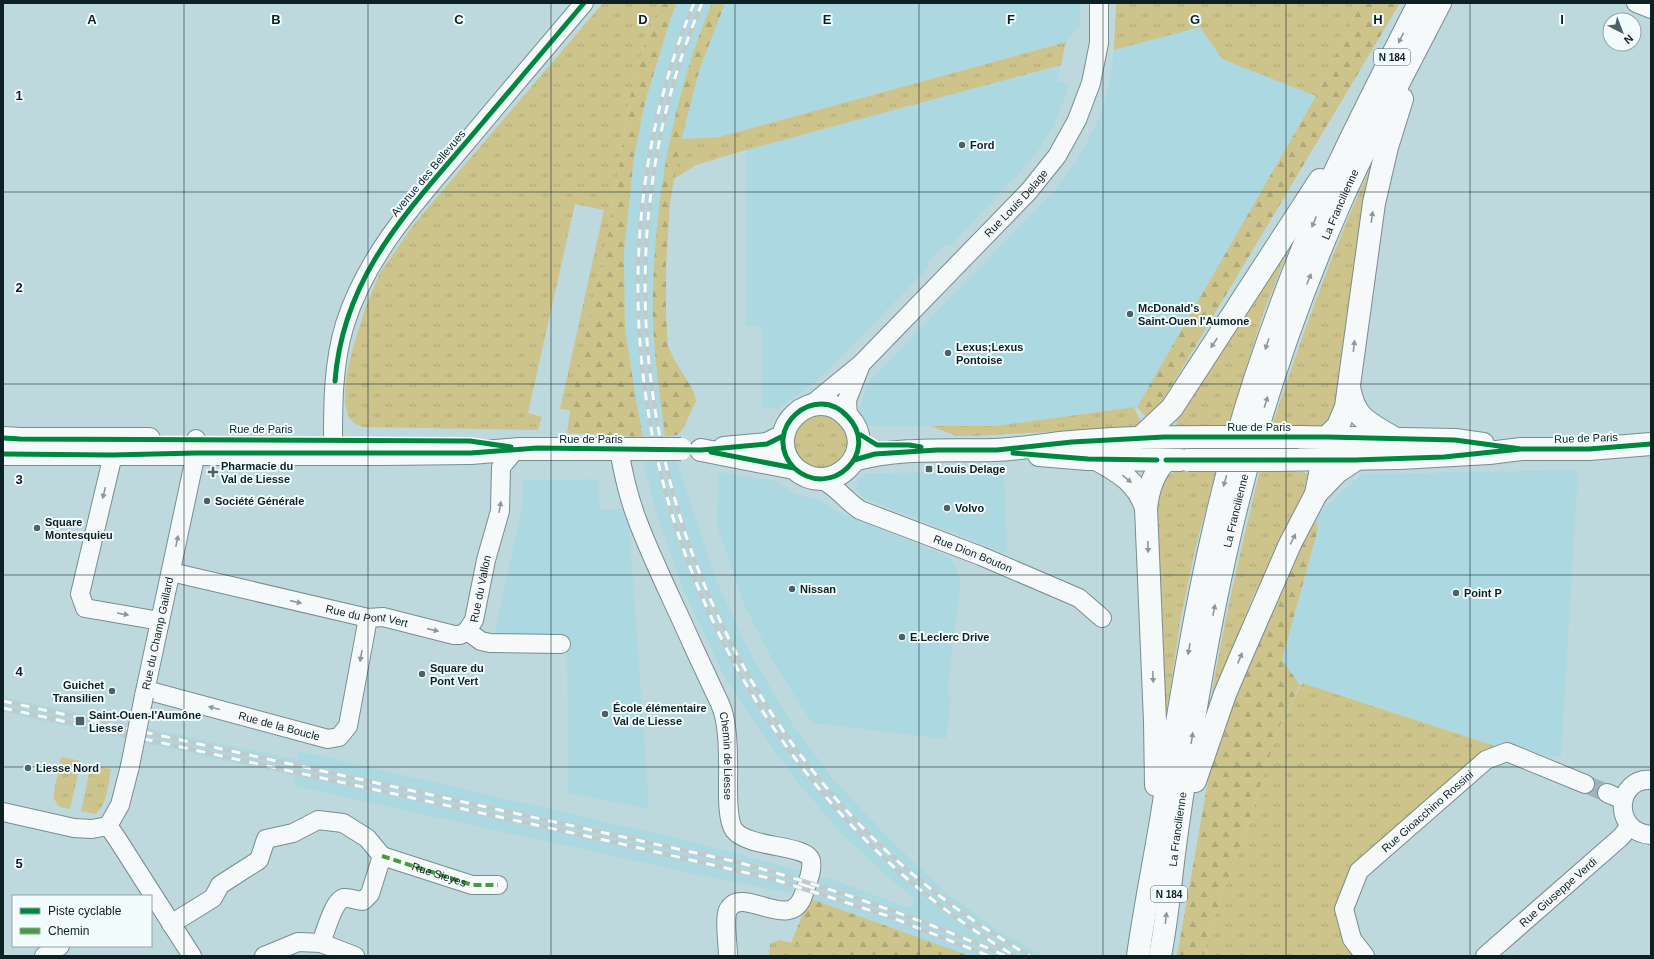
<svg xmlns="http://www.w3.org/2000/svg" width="1654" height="959" font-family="Arial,sans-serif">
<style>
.built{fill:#acd9e1}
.grass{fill:url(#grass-tufts)}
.forest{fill:url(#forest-firs)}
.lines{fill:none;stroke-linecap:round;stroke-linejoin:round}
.minor-tunnel{stroke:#9bb4b9;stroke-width:18;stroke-dasharray:18 9;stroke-linecap:butt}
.minor-casing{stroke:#788d90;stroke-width:20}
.major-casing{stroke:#788d90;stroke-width:24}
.highway-casing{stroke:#788d90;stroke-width:24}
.minor{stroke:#f5f9fa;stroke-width:18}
.major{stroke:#f5f9fa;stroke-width:22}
.highway{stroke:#f5f9fa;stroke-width:22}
.rail-casing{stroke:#c1cacb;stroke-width:4.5}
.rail{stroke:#f2fcfd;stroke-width:3;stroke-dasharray:9;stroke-linecap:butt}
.minor-bridge-casing{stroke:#788d90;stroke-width:20;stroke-linecap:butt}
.major-bridge-casing{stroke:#788d90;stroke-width:24;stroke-linecap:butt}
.minor-bridge{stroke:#f5f9fa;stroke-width:18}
.major-bridge{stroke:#f5f9fa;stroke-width:22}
.quiet{stroke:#499b40;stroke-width:4;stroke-dasharray:8 4;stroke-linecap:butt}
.cycleway-casing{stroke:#f2fcfd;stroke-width:8}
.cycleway{stroke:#00873e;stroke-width:5}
.oneway{fill:#8d989a}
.grid{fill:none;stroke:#0d2124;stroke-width:1;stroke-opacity:0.55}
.poi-dot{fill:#4b6165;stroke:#f2fcfd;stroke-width:1.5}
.labels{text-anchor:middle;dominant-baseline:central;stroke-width:4;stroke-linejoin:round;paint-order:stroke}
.shield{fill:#f2fcfd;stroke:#526365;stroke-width:1}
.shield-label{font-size:10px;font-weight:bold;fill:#0d2124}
.poi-label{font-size:11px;font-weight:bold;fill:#0d2124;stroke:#f2fcfd;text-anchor:start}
.street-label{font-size:11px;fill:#0d2124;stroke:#f2fcfd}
.grid-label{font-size:13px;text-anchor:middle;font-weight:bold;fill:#0d2124;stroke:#f2fcfd;stroke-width:4;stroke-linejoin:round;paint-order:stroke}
</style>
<defs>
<pattern id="grass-tufts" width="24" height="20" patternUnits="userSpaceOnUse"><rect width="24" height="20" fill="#cdc48b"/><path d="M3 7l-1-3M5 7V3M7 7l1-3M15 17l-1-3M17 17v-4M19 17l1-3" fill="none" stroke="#afa878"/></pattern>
<pattern id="forest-firs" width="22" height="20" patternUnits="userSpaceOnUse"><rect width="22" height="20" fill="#cdc48b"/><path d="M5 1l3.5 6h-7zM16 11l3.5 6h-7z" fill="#afa878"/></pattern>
</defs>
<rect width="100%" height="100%" fill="#bed9de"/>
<!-- built -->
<path class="built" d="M677 3H712L701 29 682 89 669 143 655 356 665 437H643L636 399 625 329 624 252 634 157 645 102 671 17Z
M725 3H1081L1080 25 1066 42 719 137 681 139 699 71Z
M1200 27 1222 59 1316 96 1137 407 995 426H868L860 411V406L866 388 873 377 1052 193 1076 162 1093 131 1103 107 1109 85 1114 50Z
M1061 65 1057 81 1070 84 1053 127 1034 157 951 245 944 246 928 263V268L819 379 780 408 762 409V326H746V150Z
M677 461 718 584 749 651 794 727 834 780 888 837 946 893 1002 933 1043 956H968L809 898 816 876 834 880 910 908 915 899 887 876 843 835 800 785 755 724 721 670 683 589 655 509 643 462Z
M1578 470 1561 757 1504 749 1302 683 1297 681 1282 660 1318 529 1315 516 1362 474Z
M719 472 776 481 790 491 801 496 820 500 834 510 951 558 961 580 947 695 951 696 946 739 812 723 775 665 745 606 717 526Z
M1004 472 1007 554 864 498 856 490 857 480 865 473Z
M598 479 600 509H628L649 809 568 793 567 635H494L523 503V480Z
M3 697 297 760 299 751 698 843 804 872 797 894 722 880 294 786 295 776 3 712Z"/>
<!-- grass -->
<path class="grass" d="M603 3H660L641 55 629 102 610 224 570 410 560 409 604 210 575 204 528 413 542 417 538 430 362 427 355 424 348 416 345 403 346 377 352 351 366 306 380 273 414 224Z
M1116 3H1361L1316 96 1222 59 1200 27 1114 50Z
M1066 42 1061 65 746 150 696 165 674 179 681 139 719 137Z
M1373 162 1334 413 1324 426 1316 427 1272 426C1302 336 1333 248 1373 162Z
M1281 256 1285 258 1263 314 1228 426 1177 427 1176 419Z
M1134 407 1141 422 1137 425 1118 428 974 436H957L930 426H995Z
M817 415H827L844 426 850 444 843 463 817 472 795 457 792 439 801 423 808 417Z
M1260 470 1291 471 1315 474 1270 566 1253 596 1216 693 1212 692C1225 617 1242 544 1260 470Z
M1176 471H1216L1195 550 1181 617 1165 722 1154 508 1165 478Z
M1302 683 1504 749 1355 877 1348 912 1362 944 1374 956H1204L1206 939 1247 827 1279 727Z
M61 757 81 761 70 809 59 807 54 799V792Z
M91 765 111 769C108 784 108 804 95 814L81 811Z
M779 940 855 956H769L770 944Z"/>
<!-- forest -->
<path class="forest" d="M660 3H677L671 17 645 102 634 157 624 252 625 329 636 399 643 437 567 433 571 404 610 224 629 102 641 55Z
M712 3H725L699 71 682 137 670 202 666 267V315L668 346 675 361 693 390 696 401 683 429 677 435 665 437C659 388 651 339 653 289 656 192 674 92 712 3Z
M1361 3H1400L1171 387 1153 414 1145 416 1137 407 1316 96Z
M1315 516 1318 529 1282 660 1300 685 1279 727 1247 827 1206 939 1204 956H1177L1212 758 1243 676Z
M809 898 964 954 968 956H855L791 943Z"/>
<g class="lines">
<!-- minor-tunnel -->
<path class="minor-tunnel" d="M1585 784 1607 793"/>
<defs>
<g id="minor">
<path d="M1636 3 1651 9"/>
<path id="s1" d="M811 405 861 364 1029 191 1057 156 1077 120 1091 83 1099 43V3"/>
<path d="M848 416 847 400 860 367"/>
<path d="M116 442 80 594 85 608 160 621"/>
<path id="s2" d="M619 449C623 473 629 499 638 522 654 564 675 605 693 646 700 661 707 676 714 691 717 697 721 705 723 712 727 726 728 746 728 761 729 777 725 817 734 830 749 849 808 844 811 861 813 871 807 883 804 893 792 936 742 883 728 910 724 919 728 945 728 956"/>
<path d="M333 454C333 411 332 366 345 324 367 254 418 199 465 144 504 97 544 50 584 3"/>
<path id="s3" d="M821 479C837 487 846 501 860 510L981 556 1079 598 1102 618"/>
<path id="s4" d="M171 572 368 618 383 617 454 635H460L467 631"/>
<path id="s5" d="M467 631 474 620 486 560 500 511 501 467 516 449"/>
<path d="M467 631 481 641 490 643 561 644"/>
<path id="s6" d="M146 690 328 739 339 737 348 726 368 618"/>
<path id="s7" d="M144 696 196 453V439"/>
<path d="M1651 780C1616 777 1611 832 1651 835"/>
<path d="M1607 793 1623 800"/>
<path d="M3 812 74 828 92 829 108 826"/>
<path d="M108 826 116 837 192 956"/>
<path d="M108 826 120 805 130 766"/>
<path id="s8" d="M382 856 472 885H498"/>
<path d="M171 924 213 898 220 885 259 860 266 839 293 833 318 820 343 823 367 838 382 856 370 894 363 901C357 901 349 897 344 898 334 899 325 933 321 943"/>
<path d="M44 956 60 946"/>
<path d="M264 956 298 942 321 943 355 956"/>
<path id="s9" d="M1365 956 1352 939 1344 909 1359 871 1486 760 1507 752 1585 784"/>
<path id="s10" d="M1485 956 1621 837 1629 827"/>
</g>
<path id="major" d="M1298 437 1455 440 1483 444
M3 438 20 439H149
M724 448 767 444 783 436
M701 450 794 468C831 501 881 452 848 417 815 380 759 430 794 468
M3 454H384L471 453 519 449H638
M1039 455 1088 459 1180 460
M854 460C898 447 949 451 995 450 1021 449 1046 444 1071 442 1118 437 1166 437 1213 437
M1274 460 1400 458 1489 453 1521 449H1589L1651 444"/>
<g id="highway">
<path d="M1349 387C1355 420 1368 422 1394 438"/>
<path d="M1327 437 1338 426 1346 407 1374 203 1387 147 1402 99"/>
<path d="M1140 438 1172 408 1320 180"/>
<path d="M1098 460C1120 472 1138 483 1146 508"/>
<path d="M1316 494 1337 472 1355 460"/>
<path d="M1195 781 1225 694 1239 661 1290 544 1316 494 1323 459"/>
<path d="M1156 785 1155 721 1146 508C1148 490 1153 473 1166 460"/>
<path d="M1138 956C1145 905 1156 854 1164 802 1187 658 1210 515 1256 376 1279 307 1305 240 1334 174 1361 116 1390 60 1419 3"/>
<path id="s11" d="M1160 956C1168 915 1171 873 1177 831 1191 732 1207 632 1230 534 1256 420 1294 308 1341 201 1371 133 1406 69 1440 3"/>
</g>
</defs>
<!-- minor casing -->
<use href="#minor" class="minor-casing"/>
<!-- major casing -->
<use href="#major" class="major-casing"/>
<!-- highway casing -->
<use href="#highway" class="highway-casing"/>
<!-- minor -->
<use href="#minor" class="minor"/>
<!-- major -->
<use href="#major" class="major"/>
<!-- highway -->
<use href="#highway" class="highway"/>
<defs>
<path id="rail" d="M694 3C550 349 693 767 1015 956
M702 3C581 286 659 632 879 844 925 888 975 924 1030 956
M3 701 737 862C829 887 919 918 1006 956
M3 708 609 841 773 879 888 916 989 956"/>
</defs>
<!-- rail casing -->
<use href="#rail" class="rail-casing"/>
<!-- rail -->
<use href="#rail" class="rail"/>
<defs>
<path id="minor-bridge" d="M130 766 144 696"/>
<path id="major-bridge" d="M1213 437H1298
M638 449H681
M1188 460H1274"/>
</defs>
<!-- minor-bridge casing -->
<use href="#minor-bridge" class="minor-bridge-casing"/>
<!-- major-bridge casing -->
<use href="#major-bridge" class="major-bridge-casing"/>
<!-- minor-bridge -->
<use href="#minor-bridge" class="minor-bridge"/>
<!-- major-bridge -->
<use href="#major-bridge" class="major-bridge"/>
<!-- quiet -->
<path class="quiet" d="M382 856 472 885H498"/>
<defs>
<path id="cycleway" d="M335 381C343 278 405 214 468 140 507 94 545 49 584 3
M861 435 877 445H909L921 447
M3 438 20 439 470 441 511 447
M711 452 794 468C831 501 881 452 848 417 815 380 759 430 794 468
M1013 453 1088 459 1157 460
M3 454 112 455 196 453H471L537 448 701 450 767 444 783 436
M854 460 875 454 937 450H997L1072 442 1164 437H1327L1455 440 1521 449
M1166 460H1355L1444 457 1521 449H1589L1651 444"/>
</defs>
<!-- cycleway casing -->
<use href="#cycleway" class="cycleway-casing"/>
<!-- cycleway -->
<use href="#cycleway" class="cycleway"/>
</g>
<!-- one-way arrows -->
<defs><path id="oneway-solid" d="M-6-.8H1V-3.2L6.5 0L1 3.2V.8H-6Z"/></defs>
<g class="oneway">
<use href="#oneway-solid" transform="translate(1401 38) rotate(117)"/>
<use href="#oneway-solid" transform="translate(1372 217) rotate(-82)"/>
<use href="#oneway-solid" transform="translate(1314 222) rotate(113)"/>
<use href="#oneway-solid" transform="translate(1309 279) rotate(-68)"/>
<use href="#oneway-solid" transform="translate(1214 343) rotate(124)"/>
<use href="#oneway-solid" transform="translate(1267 344) rotate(109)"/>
<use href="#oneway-solid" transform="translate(1354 346) rotate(-83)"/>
<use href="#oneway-solid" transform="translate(1266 402) rotate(-73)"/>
<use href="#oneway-solid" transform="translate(1127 479) rotate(39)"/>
<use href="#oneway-solid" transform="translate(1225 481) rotate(105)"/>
<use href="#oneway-solid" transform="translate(104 493) rotate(103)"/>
<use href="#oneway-solid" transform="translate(500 507) rotate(-80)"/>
<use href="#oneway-solid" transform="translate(1293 539) rotate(-63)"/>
<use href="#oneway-solid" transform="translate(177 541) rotate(-78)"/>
<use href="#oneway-solid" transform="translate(1148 547) rotate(88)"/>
<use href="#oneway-solid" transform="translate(296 602) rotate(13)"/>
<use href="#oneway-solid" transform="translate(1214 610) rotate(-79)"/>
<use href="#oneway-solid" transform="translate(123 614) rotate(10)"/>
<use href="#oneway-solid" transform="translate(433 630) rotate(13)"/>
<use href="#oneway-solid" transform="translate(1189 649) rotate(100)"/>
<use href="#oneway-solid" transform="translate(361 656) rotate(100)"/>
<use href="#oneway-solid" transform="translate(1240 658) rotate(-67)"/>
<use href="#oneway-solid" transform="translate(1153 677) rotate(88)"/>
<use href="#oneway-solid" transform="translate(214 708) rotate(-165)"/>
<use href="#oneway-solid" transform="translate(1192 738) rotate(-81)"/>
<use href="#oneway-solid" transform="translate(1166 918) rotate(-83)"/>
</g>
<!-- grid -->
<path class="grid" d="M184 3V956M368 3V956M551 3V956M735 3V956M919 3V956M1103 3V956M1286 3V956M1470 3V956M3 192H1651M3 384H1651M3 575H1651M3 767H1651"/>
<!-- markers -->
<g class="poi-dot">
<circle cx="962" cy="145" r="4"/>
<circle cx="1130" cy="314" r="4"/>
<circle cx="948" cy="353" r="4"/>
<rect x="925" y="465" width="8" height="8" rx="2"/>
<path d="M211 466h4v4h4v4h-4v4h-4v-4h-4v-4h4z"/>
<circle cx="207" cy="501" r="4"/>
<circle cx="947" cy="508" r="4"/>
<circle cx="37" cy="528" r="4"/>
<circle cx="792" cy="589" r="4"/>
<circle cx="1456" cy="593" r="4"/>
<circle cx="902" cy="637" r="4"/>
<circle cx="422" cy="674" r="4"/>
<circle cx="112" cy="691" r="4"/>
<circle cx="605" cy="714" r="4"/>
<rect x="75" y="716" width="10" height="10" rx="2"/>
<circle cx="28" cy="768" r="4"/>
</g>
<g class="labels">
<!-- shield labels -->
<g class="shield">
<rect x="1374" y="49" width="36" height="16" rx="3"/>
<rect x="1151" y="886" width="36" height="16" rx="3"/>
</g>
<g class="shield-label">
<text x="1392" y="57">N 184</text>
<text x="1169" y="894">N 184</text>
</g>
<!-- poi labels -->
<g class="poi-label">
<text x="970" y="145">Ford</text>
<text x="1138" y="308">McDonald's<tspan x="1138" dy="13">Saint-Ouen l'Aumone</tspan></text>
<text x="956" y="347">Lexus;Lexus<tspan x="956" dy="13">Pontoise</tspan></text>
<text x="221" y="466">Pharmacie du<tspan x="221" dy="13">Val de Liesse</tspan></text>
<text x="937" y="469">Louis Delage</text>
<text x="215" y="501">Société Générale</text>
<text x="955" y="508">Volvo</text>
<text x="45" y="522">Square<tspan x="45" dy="13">Montesquieu</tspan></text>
<text x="800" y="589">Nissan</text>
<text x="1464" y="593">Point P</text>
<text x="910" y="637">E.Leclerc Drive</text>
<text x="430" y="668">Square du<tspan x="430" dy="13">Pont Vert</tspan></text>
<text x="104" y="685" text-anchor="end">Guichet<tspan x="104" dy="13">Transilien</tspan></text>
<text x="613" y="708">École élémentaire<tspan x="613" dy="13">Val de Liesse</tspan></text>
<text x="89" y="715">Saint-Ouen-l'Aumône<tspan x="89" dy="13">Liesse</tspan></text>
<text x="36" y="768">Liesse Nord</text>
</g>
<!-- street labels -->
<g class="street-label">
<text transform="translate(428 173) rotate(-50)">Avenue des Bellevues</text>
<text stroke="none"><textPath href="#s1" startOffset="288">Rue Louis Delage</textPath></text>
<text stroke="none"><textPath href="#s11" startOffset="776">La Francilienne</textPath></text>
<text x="1259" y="427">Rue de Paris</text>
<text x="261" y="429">Rue de Paris</text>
<text transform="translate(1586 438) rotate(-2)">Rue de Paris</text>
<text x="591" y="439">Rue de Paris</text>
<text stroke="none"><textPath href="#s11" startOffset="452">La Francilienne</textPath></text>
<text stroke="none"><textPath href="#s3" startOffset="171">Rue Dion Bouton</textPath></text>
<text stroke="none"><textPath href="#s5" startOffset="45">Rue du Vallon</textPath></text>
<text stroke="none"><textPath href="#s4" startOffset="201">Rue du Pont Vert</textPath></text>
<text stroke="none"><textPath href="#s7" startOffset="64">Rue du Champ Gaillard</textPath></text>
<text stroke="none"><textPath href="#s6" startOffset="138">Rue de la Boucle</textPath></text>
<text stroke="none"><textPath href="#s2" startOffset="328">Chemin de Liesse</textPath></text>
<text stroke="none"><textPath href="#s9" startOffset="184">Rue Gioacchino Rossini</textPath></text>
<text stroke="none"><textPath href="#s11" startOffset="128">La Francilienne</textPath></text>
<text stroke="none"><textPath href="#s8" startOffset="60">Rue Sieyes</textPath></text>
<text stroke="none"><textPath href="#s10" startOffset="97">Rue Giuseppe Verdi</textPath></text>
</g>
</g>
<g class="grid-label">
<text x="92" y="24">A</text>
<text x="276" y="24">B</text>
<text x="459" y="24">C</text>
<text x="643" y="24">D</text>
<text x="827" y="24">E</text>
<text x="1011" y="24">F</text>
<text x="1195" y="24">G</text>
<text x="1378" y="24">H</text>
<text x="1562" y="24">I</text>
<text x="19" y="100">1</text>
<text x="19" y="292">2</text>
<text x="19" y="484">3</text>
<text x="19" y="676">4</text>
<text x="19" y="868">5</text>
</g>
<!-- border -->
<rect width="1654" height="959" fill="none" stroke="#0d2124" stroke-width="8"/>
<!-- legend -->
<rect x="12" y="895" width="140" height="52" fill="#f2fcfd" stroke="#96a4a6"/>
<rect x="20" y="908" width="20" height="6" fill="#00873e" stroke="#96a4a6"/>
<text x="48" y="915" font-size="12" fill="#0d2124">Piste cyclable</text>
<rect x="20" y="928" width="20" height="6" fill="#499b40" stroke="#96a4a6"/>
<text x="48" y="935" font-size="12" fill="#0d2124">Chemin</text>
<!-- north arrow -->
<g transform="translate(1622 32) rotate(138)"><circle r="19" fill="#f2fcfd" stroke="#96a4a6"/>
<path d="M0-3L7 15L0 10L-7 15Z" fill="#4b6165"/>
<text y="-6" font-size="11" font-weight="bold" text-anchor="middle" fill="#0d2124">N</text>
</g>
</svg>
